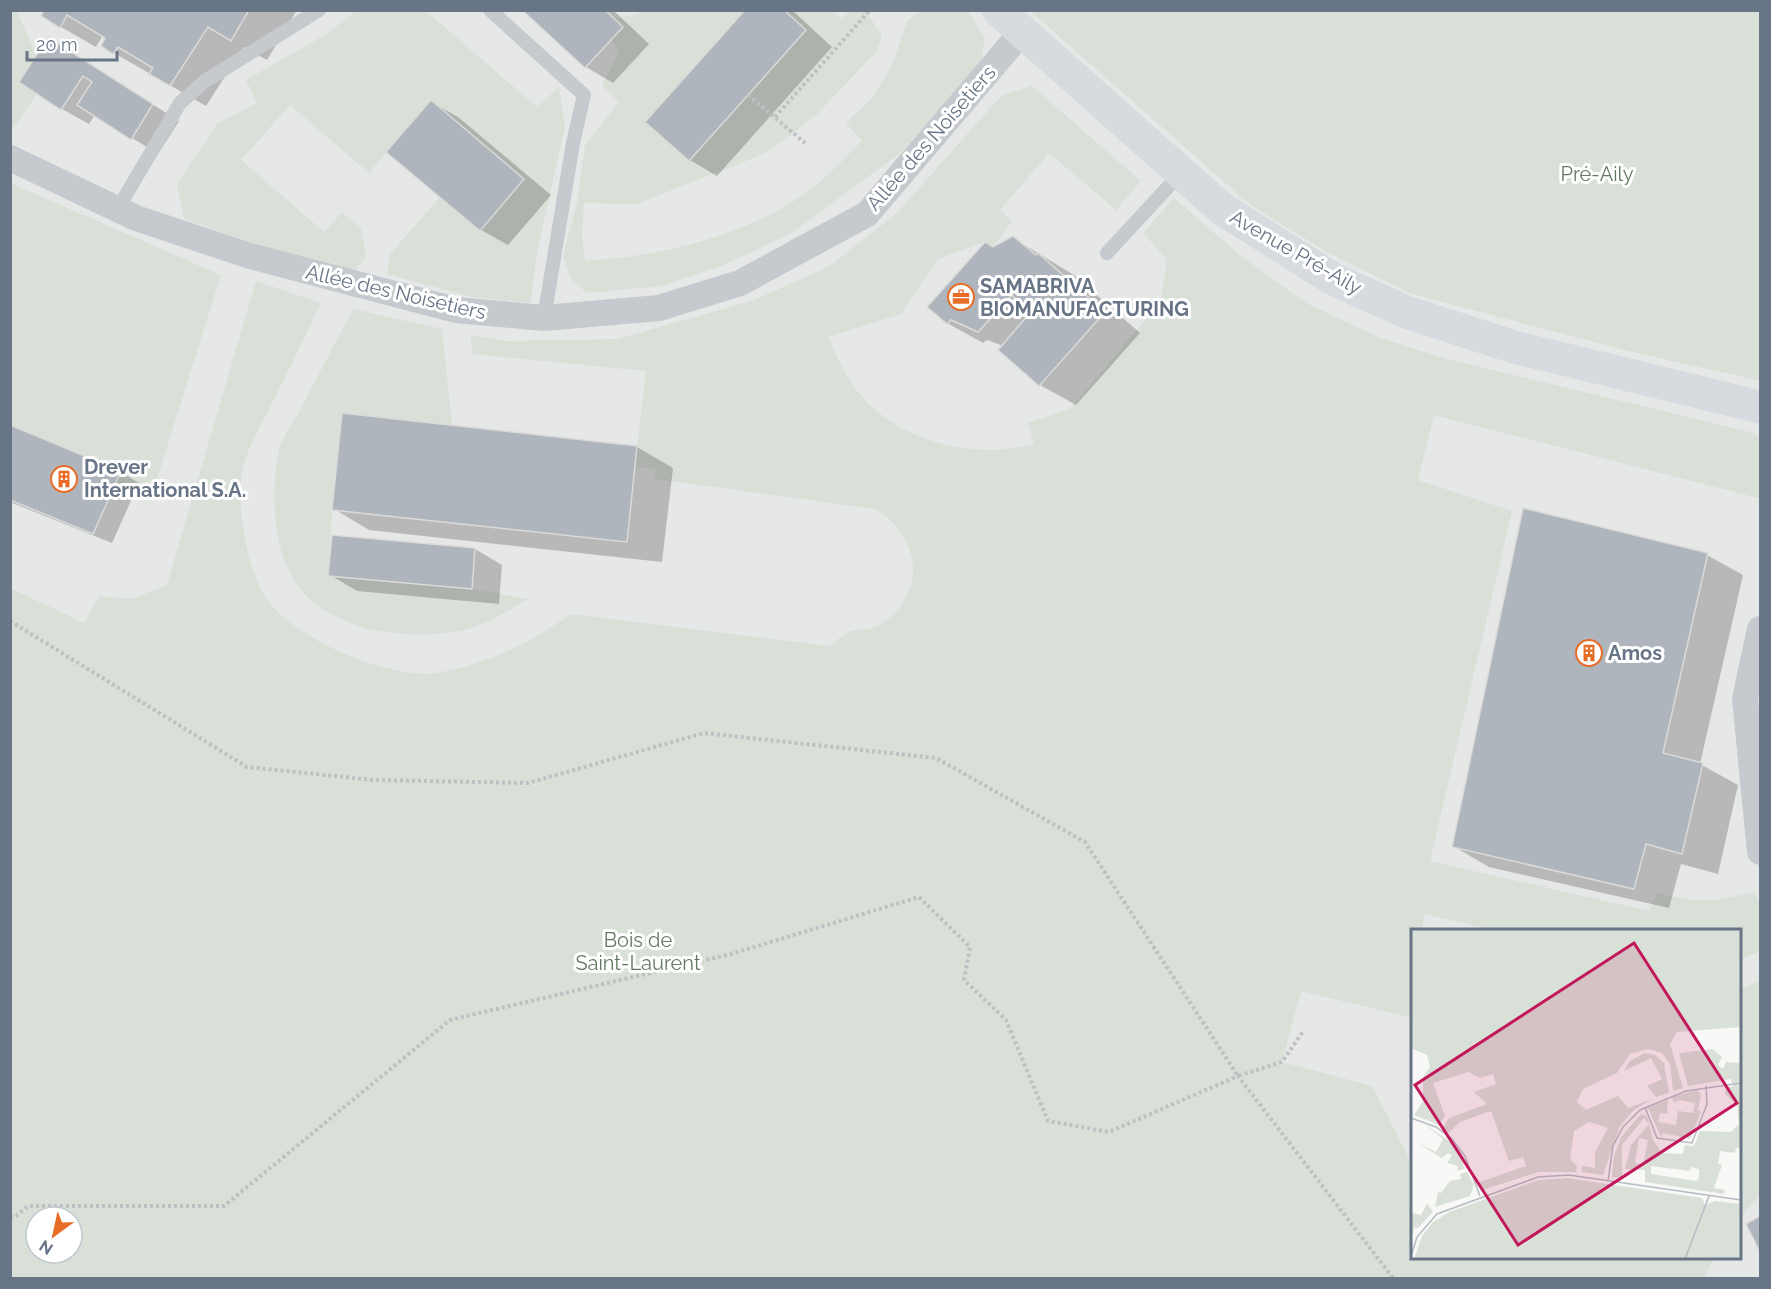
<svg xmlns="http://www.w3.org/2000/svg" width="1771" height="1289" font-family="Raleway,sans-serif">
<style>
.built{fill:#e6e7e7;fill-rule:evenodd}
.green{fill:#d9e0d7;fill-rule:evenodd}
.shadow{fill:#0003}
.building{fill:#afb5bc;stroke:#dadad8;stroke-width:1.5}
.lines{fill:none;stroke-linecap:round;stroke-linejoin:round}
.path{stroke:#bec0c3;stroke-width:4;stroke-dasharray:3 3;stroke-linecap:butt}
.lane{stroke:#c6c9cd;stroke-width:14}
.street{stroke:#c6c9cd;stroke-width:26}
.secondary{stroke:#d7dadf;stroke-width:33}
.labels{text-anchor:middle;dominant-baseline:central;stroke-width:6;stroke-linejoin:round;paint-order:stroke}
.street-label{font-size:20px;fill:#677587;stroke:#fff}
.park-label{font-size:20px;fill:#647962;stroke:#fff}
.poi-label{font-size:20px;font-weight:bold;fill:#677587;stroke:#fff;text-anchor:start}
.inset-road{fill:none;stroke:#b5bcc3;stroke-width:1.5}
.view{fill:#c2185b;fill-opacity:0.15;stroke:#c2185b;stroke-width:3}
.inset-edge{fill:none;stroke:#677587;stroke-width:3}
</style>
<rect width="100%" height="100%" fill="#f8f8f6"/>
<!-- built -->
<path class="built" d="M10 11H1030L1250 205 1328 253 1411 294 1627 351 1760 381V1278H1393L11 624ZM1412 930H1740V1258H1412Z"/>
<!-- green -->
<path class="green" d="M11 11H17L36 56 19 82 37 94 12 130Z
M356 11H426L537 107 559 87 565 127 538 248 530 303 472 297 387 274 390 254 440 197 480 231 524 179 431 100 369 173 290 105 241 160 324 232 342 212 361 229 366 256 351 277 184 219 177 184 218 123 257 103 246 80 325 35Z
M637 11H745L645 122 689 161 806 31 784 11H831L841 19 850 11H865L882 35 877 51 816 115 786 139 761 155 637 204 584 203 582 238 585 261C662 256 754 235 816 185 832 172 847 155 862 141L846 123 873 97 894 61 907 21 922 11H968L985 38 980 67 899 154 790 234 723 265 661 286 587 293 572 280 563 256 577 203 585 145 619 102 602 85 619 53 612 40 623 27 613 18 640 14Z
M1030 11H1760V381L1627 351 1411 294 1328 253 1250 205Z
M1032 86 1141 181 1116 210 1049 153 1000 210 1012 221 993 247 985 242 938 259 901 314 828 337C837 356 845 375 857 391 897 442 974 460 1034 444L1028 423 1070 409 1161 301 1167 259 1143 233 1174 198 1241 256 1306 303 1380 338 1447 359 1754 433 1760 438V498H1758L1434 415 1418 480 1512 511 1430 861 1649 911 1657 893C1700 904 1713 902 1755 892L1760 905V951L1740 960V930H1493L1425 914 1421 930H1412V1018L1301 991 1282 1062 1372 1086 1412 1164V1258H1714L1704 1278H11L10 588 84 623 99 596 131 599 167 585 256 281 321 303C304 338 287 374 269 409 260 427 248 447 243 467 235 500 246 565 264 595 291 638 386 679 436 673 485 666 532 642 571 614L829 646C836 642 845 632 852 631 865 628 872 631 883 623 928 590 920 536 875 509L655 479 656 469 635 467 646 371 472 354 471 335 505 341 617 339 752 301 830 266 897 213 1001 96ZM36 1217H72V1253H36Z
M10 183 221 275 151 498 114 488 121 471 11 425Z
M353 309 442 329 452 425 343 413 332 510 328 576 472 589 528 599C505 613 481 628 454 632 398 640 321 630 291 575 272 540 272 493 278 455 280 441 291 426 298 414 316 379 335 344 353 309Z
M1760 981V1194L1740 1218V989Z"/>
<!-- shadow -->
<path class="shadow" d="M46 10H297L267 60 244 47 206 106 114 53 107 38 103 35 96 47 61 27Z
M524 10H613L649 44 613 83 586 67Z
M747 10H792L832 47 717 176 690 160 647 122Z
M49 39 179 121 158 154 95 115 89 124 62 109Z
M431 102 458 117 551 195 508 245 481 230Z
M1013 238 1074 275 1140 333 1076 405 1040 385 1000 350 1003 346 987 340 983 343 947 323 994 248Z
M10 427 121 472 139 483 112 543 10 502Z
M637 447 673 468 662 562 369 530 334 509Z
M475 549 502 565 499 604 357 591 330 575Z
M1707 555 1743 575 1700 764 1738 785 1718 874 1681 864 1669 908 1489 867 1453 846Z"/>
<!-- building -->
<path class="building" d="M44 10H249L231 41 208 27 170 86 149 74 153 68 118 47 113 54 101 46 105 38 67 15 60 28 41 16Z
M522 10H605L623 27 585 68Z
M745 10H784L806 30 689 161 645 122Z
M48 37 153 104 131 140 77 105 92 82 83 76 61 110 19 82Z
M431 100 524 179 480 231 386 152Z
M1013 236 1036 255 1038 253 1105 312 1039 386 998 350 1030 313 1012 295 978 332 951 320 947 324 927 307 985 242 993 247Z
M342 413 637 446 627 542 332 510Z
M10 425 121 471 93 534 10 500Z
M1523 508 1708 553 1663 753 1703 763 1682 854 1646 844 1634 889 1452 847Z
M332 535 475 548 472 589 328 576Z
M1760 1216V1252L1746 1224Z"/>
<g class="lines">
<!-- path -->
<path class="path" d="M748 95 805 143
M775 117 870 10
M10 621 247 767 374 780 528 783 704 733 936 758 1085 842 1238 1076 1282 1062 1304 1030
M10 1217H15L28 1206H224L450 1020 731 954 919 897 970 947 964 980 1006 1020 1048 1121 1109 1132 1238 1076 1393 1278"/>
<!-- lane -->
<path class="lane" d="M490 10 584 95 573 143 544 318
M117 210 180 103 205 81 319 10
M1107 253 1181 173"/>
<!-- street -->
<path class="street" d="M10 158 136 218 250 256 456 310 544 318 659 308 740 283 867 214 1022 32
M1760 629 1745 699 1760 852"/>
<!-- secondary -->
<path class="secondary" d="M998 10 1222 209 1333 279 1406 312 1514 347 1760 407"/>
</g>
<!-- icons -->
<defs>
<symbol id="office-ring" viewBox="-11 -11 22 22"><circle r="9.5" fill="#fff" stroke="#e76d27" stroke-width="1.5"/><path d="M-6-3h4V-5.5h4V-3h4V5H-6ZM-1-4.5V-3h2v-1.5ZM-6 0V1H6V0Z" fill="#e76d27"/></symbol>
<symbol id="building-ring" viewBox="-11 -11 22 22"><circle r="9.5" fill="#fff" stroke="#e76d27" stroke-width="1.5"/><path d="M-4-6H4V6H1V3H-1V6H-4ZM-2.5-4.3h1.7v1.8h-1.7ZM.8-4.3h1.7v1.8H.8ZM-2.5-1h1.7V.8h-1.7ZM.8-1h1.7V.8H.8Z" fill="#e76d27"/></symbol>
</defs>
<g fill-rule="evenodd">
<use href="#office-ring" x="946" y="282" width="30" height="30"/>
<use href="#building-ring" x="49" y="464" width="30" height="30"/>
<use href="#building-ring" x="1574" y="638" width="30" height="30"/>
</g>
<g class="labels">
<!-- street labels -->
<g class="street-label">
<text transform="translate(931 138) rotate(-49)">Allée des Noisetiers</text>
<text transform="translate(1296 252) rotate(30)">Avenue Pré-Aily</text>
<text transform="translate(396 292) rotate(13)">Allée des Noisetiers</text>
</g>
<!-- park labels -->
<g class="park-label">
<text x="1597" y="174">Pré-Aily</text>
<text x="638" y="940">Bois de<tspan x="638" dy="23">Saint-Laurent</tspan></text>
</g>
<!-- poi labels -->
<g class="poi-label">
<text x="980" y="286">SAMABRIVA<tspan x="980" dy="23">BIOMANUFACTURING</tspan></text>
<text x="84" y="467">Drever<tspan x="84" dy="23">International S.A.</tspan></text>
<text x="1608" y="653">Amos</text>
</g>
</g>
<!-- overview -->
<g transform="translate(1411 929)">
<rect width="330" height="330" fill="#f8f8f6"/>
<path d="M0 0H330V98L266 103 259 115 272 159 262 162 259 135 251 124 238 120 219 125 206 144 172 160 166 173 175 181 207 167 217 179 241 170 223 181 209 197 192 246 171 243V237L184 239V223L197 199 178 193 163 202 159 230 166 237 165 243H128L71 261 69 253 115 237 112 228 98 232 80 182 49 193 37 204 31 200 38 189 76 175 63 163 85 155 82 145 69 149 57 143 22 154 34 187 28 196 3 186 12 172V148L19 138 16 126 0 119ZM302 120 311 128 307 136 312 140 315 133 330 134V219H325L324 224 309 222 307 235 311 236 303 259 314 261 313 265 234 253V241L214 240 220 216 238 195 233 189 211 216V249L201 248 203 227 210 208 230 185 236 187 242 211 249 221 247 223 251 224 272 225 274 216 283 217 289 202 320 203 328 195 326 176 314 165 315 158H322L320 150 277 157 268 124ZM228 209 237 211 232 236 224 234ZM240 237 279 242 280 238 288 240V248L286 252 240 245ZM234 124 244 126 253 134 258 164 245 168 236 157 251 150 240 129 213 142 219 132ZM286 161 290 165 287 181 290 183 279 210 252 204 250 208 237 179 257 171 256 185 249 184 247 193 265 196 267 182 282 184 284 174 268 171 263 174 261 168ZM12 194 41 214 51 227 53 240 46 242 47 237 36 234 41 226 37 224 31 229 7 214 25 223 32 210ZM56 243 63 256 59 267 24 278 27 263 30 264 39 252 50 250 49 245ZM155 249 291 269 294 276 304 272 330 275V330H3L11 307 22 293 38 283 128 251ZM16 274 22 283 7 299 3 298 0 313V284L10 286Z" fill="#d9e0d7" fill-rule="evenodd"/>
<path class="inset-road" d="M234 178 246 209 281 214 296 175 295 157M0 189 25 198 41 210 54 227 69 267M197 252 202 217 212 198 229 181 275 162 330 154M0 327 6 308 26 285 127 248 158 246 330 271M274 330 298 267"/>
<path class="view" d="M223 14 326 174 107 316 4 156Z"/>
<rect width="330" height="330" class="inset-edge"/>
</g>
<!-- border -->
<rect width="1771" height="1289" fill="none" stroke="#677587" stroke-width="24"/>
<!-- north arrow -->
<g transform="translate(54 1235) rotate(213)"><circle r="28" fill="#ffffff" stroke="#c2c8cf" stroke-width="1.5"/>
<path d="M0-4.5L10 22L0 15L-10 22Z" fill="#e76d27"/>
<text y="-9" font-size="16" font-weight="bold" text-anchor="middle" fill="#677587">N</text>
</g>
<!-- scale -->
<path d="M27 51v9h90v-9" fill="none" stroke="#677587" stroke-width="3"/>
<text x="36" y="51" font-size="18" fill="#677587" stroke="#ffffff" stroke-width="4.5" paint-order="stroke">20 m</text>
</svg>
